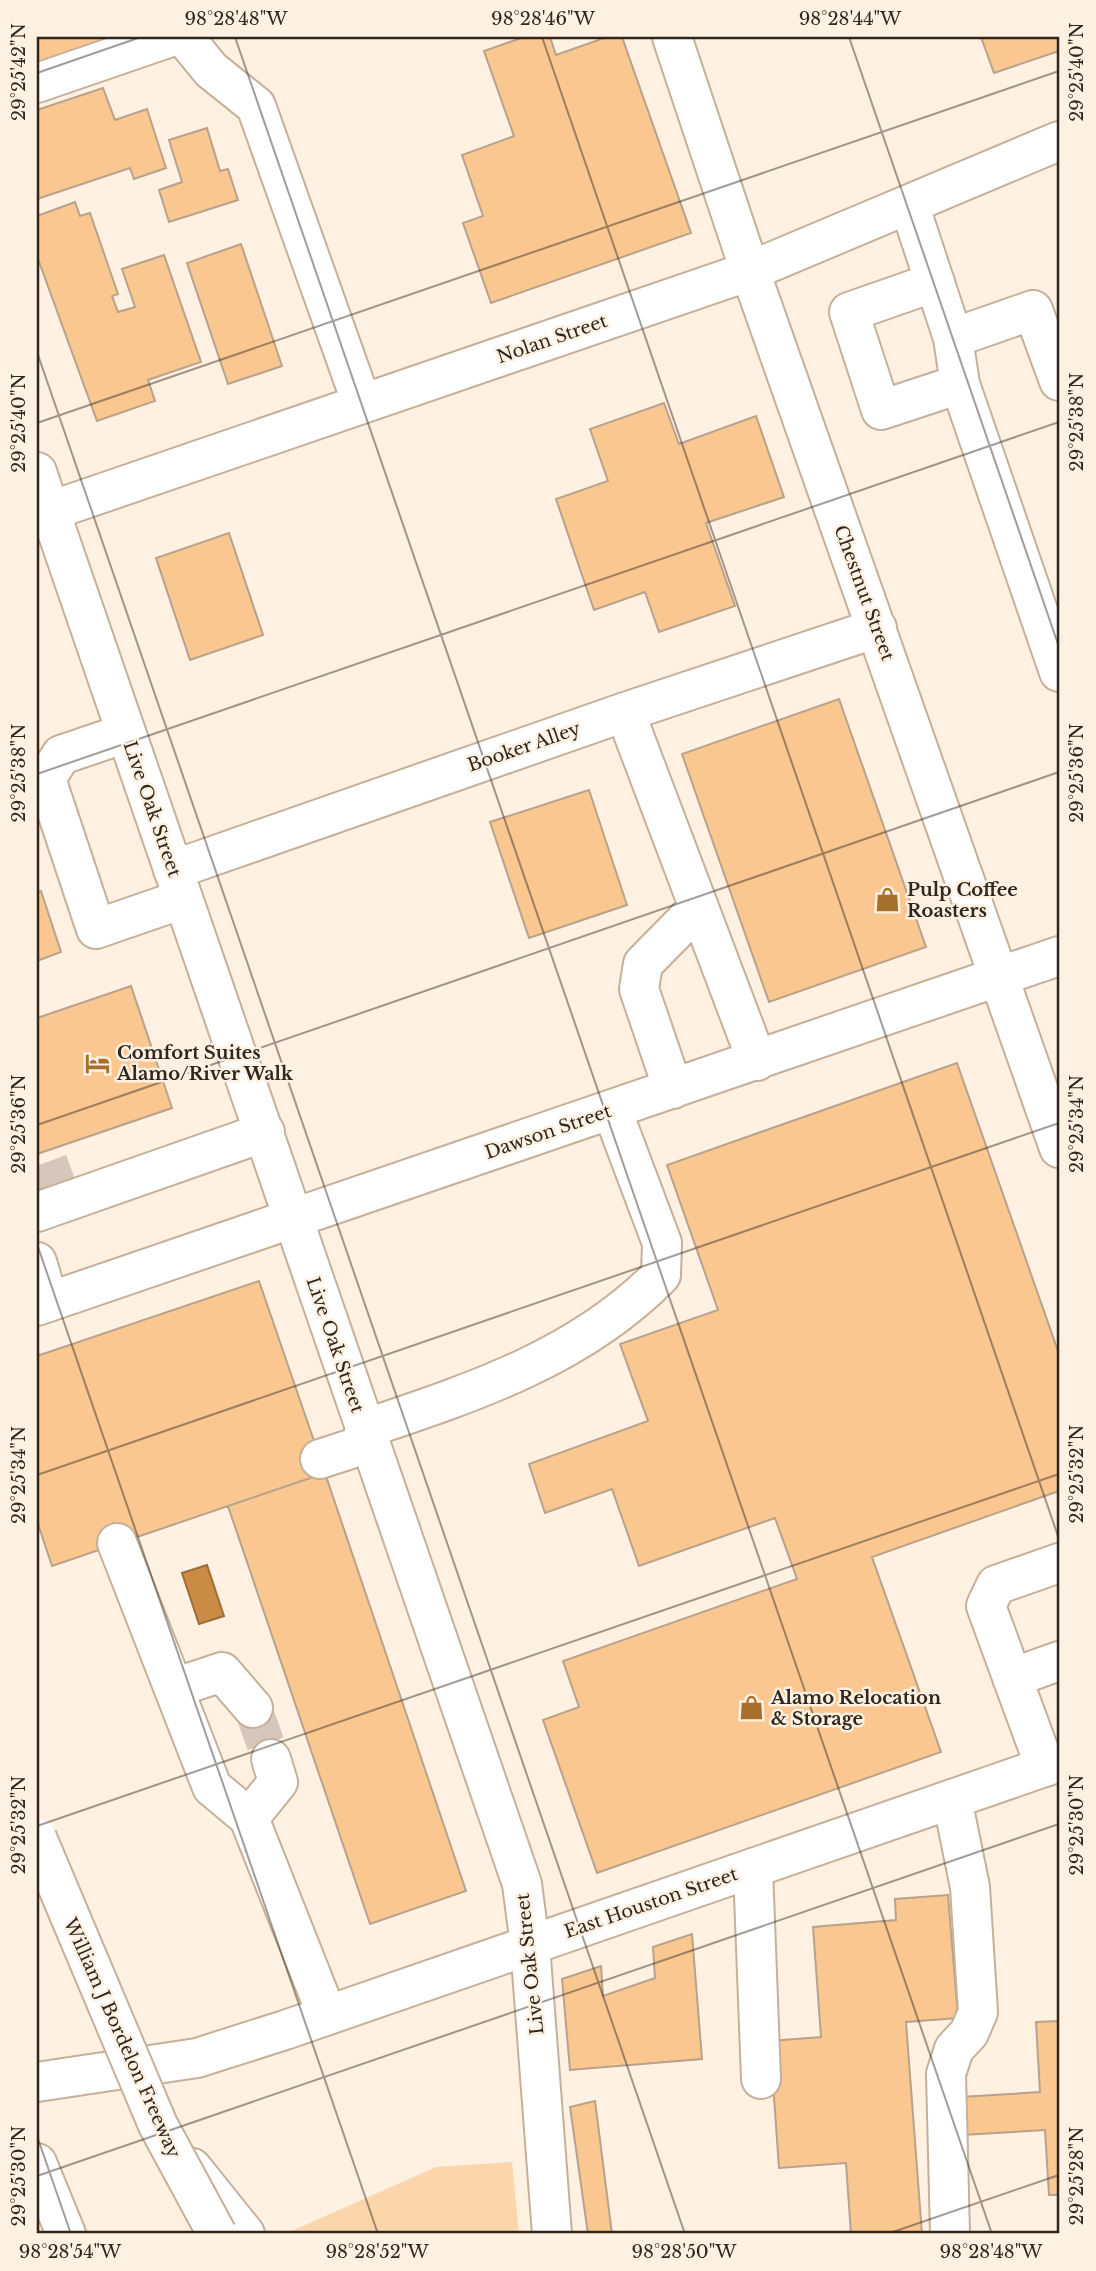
<svg xmlns="http://www.w3.org/2000/svg" width="1096" height="2271" font-family="'Libre Baskerville',serif">
<style>
.green{fill:#fdd5ab}
.water{fill:#ca8c45;stroke:#9c6d39;stroke-width:2}
.building{fill:#fac790;stroke:#b8a28b;stroke-width:2}
.lines{fill:none;stroke-linecap:round;stroke-linejoin:round}
.minor-tunnel{stroke:#d5c8bb;stroke-width:38;stroke-dasharray:38 19;stroke-linecap:butt}
.minor-casing{stroke:#c6b099;stroke-width:42}
.major-casing{stroke:#c6b099;stroke-width:42}
.highway-casing{stroke:#c6b099;stroke-width:42}
.minor{stroke:#fff;stroke-width:38}
.major{stroke:#fff;stroke-width:38}
.highway{stroke:#fff;stroke-width:38}
.highway-bridge-casing{stroke:#c6b099;stroke-width:42;stroke-linecap:butt}
.highway-bridge{stroke:#fff;stroke-width:38}
.ticks{fill:none;stroke:#2f261d;stroke-width:2;stroke-opacity:0.45}
.labels{text-anchor:middle;dominant-baseline:central;stroke-width:5;stroke-linejoin:round;paint-order:stroke}
.street-label{font-size:18px;fill:#2f261d;stroke:#fff1e2}
.poi-label{font-size:18px;font-weight:bold;fill:#2f261d;stroke:#fff1e2;text-anchor:start}
.neatline{fill:none;stroke:#2f261d;stroke-width:2.5}
.ticks-label{font-size:18px;text-anchor:middle;fill:#2f261d}
</style>
<rect width="100%" height="100%" fill="#fff1e2"/>
<!-- green -->
<path class="green" d="M512 2162 519 2234H285L436 2167Z"/>
<!-- water -->
<path class="water" d="M207 1565 224 1616 199 1624 182 1573Z"/>
<!-- building -->
<path class="building" d="M37 37H121L37 66Z
M524 37H550L556 55 607 37H622L691 233 491 303 463 223 483 216 462 155 514 136 484 51Z
M981 37H1059V51L994 73Z
M103 88 115 120 147 109 166 168 134 179 130 168 37 199V110Z
M207 128 220 171 228 169 238 200 169 222 159 190 182 182 169 140Z
M75 202 80 216 90 213 118 294 112 296 118 312 135 307 122 269 164 255 201 362 148 380 155 401 97 421 37 256V216Z
M241 244 282 366 228 384 187 263Z
M664 403 679 444 756 416 784 497 706 523 735 606 659 632 645 592 594 610 556 499 608 481 590 429Z
M229 533 263 635 190 660 156 558Z
M839 699 926 947 769 1002 682 754Z
M589 790 627 905 529 938 490 822Z
M41 891 61 952 37 961V892Z
M131 986 172 1108 37 1154V1018Z
M957 1063 1059 1354V1491L872 1557 941 1752 597 1873 543 1720 579 1707 563 1661 797 1579 775 1518 639 1566 612 1489 545 1513 529 1464 648 1421 620 1344 718 1310 667 1165Z
M259 1281 325 1473 52 1566 37 1521V1356Z
M325 1473 466 1891 370 1924 228 1506Z
M948 1895 958 2018 906 2022 922 2234H851L846 2163 779 2168 770 2041 821 2037 813 1927 896 1920 895 1899Z
M692 1934 702 2059 570 2070 562 1979 601 1966 603 1996 655 1978 653 1947Z
M1059 2021V2195H1049L1045 2130 963 2135 961 2097 1040 2092 1036 2022Z
M595 2101 612 2234H588L570 2107Z"/>
<g class="lines">
<!-- minor-tunnel -->
<path class="minor-tunnel" d="M37 1186 83 1169
M253 1708 271 1759"/>
<defs>
<path id="minor" d="M184 37 211 70 256 106 362 404
M672 37 750 271 1059 1148
M37 83 171 37
M909 204 953 338 1033 310 1059 381
M935 282 849 312 881 410 960 384
M953 338 960 384 1059 672
M625 712 757 1061
M126 733 61 755 46 779 96 929 183 899
M173 870 625 712 877 628
M673 1089 639 989 643 964 699 907
M37 1212 265 1132
M37 1262 49 1302
M37 1306 1059 956
M364 1429C471 1393 580 1358 661 1275L662 1243 612 1110
M320 1459 369 1443
M117 1543 212 1787 249 1818 327 2015
M1012 1678 1059 1661
M174 1688 222 1672 253 1708
M1045 1767 986 1606 996 1585 1059 1563
M249 1818 278 1782 271 1759
M753 1868 761 2079
M552 2234 530 1945 522 1884 50 511 750 271 1059 141
M950 2234 946 2074 954 2049 969 2033 978 2012 970 1887 952 1799"/>
<path id="major" d="M37 472 50 511 37 516
M37 2082 197 2058 285 2030 1059 1762"/>
<path id="highway" d="M37 2163 66 2234
M192 2168 245 2234"/>
</defs>
<!-- minor casing -->
<use href="#minor" class="minor-casing"/>
<!-- major casing -->
<use href="#major" class="major-casing"/>
<!-- highway casing -->
<use href="#highway" class="highway-casing"/>
<!-- minor -->
<use href="#minor" class="minor"/>
<!-- major -->
<use href="#major" class="major"/>
<!-- highway -->
<use href="#highway" class="highway"/>
<defs>
<path id="highway-bridge" d="M37 1838 158 2125 217 2234"/>
</defs>
<!-- highway-bridge casing -->
<use href="#highway-bridge" class="highway-bridge-casing"/>
<!-- highway-bridge -->
<use href="#highway-bridge" class="highway-bridge"/>
</g>
<!-- ticks -->
<path class="ticks" d="M235 37 992 2234M542 37 1059 1539M849 37 1059 647M37 73 141 37M37 352 685 2234M37 423 1059 71M37 774 1059 422M37 1125 1059 772M37 1244 378 2234M37 1475 1059 1123M37 1826 1059 1474M37 2136 71 2234M37 2176 1059 1824M887 2234 1059 2175"/>
<!-- icons -->
<defs>
<symbol id="shop-bare" viewBox="-9 -9 18 18"><path d="M-5-2.5h2.3a2.7 3.5 0 0 1 5.4 0H5L5.5 6h-11ZM-1.5-2.5h3a1.5 2.3 0 0 0-3 0Z" fill="#a76f2c" stroke="#fff1e2" stroke-width="2.5" paint-order="stroke"/></symbol>
<symbol id="hotel-bare" viewBox="-9 -9 18 18"><path d="M-6-4.5h1.5V1H6V5H4.5V3h-9V5H-6ZM-4 0a1.8 1.8 0 1 1 3.6 0ZM.5 0V-2.5h3Q6-2.5 6 0Z" fill="#a76f2c" stroke="#fff1e2" stroke-width="2.5" paint-order="stroke"/></symbol>
</defs>
<g fill-rule="evenodd">
<use href="#shop-bare" x="870" y="882" width="35" height="35"/>
<use href="#hotel-bare" x="80" y="1046" width="35" height="35"/>
<use href="#shop-bare" x="734" y="1690" width="35" height="35"/>
</g>
<g class="labels">
<!-- street labels -->
<g class="street-label">
<text transform="translate(552 339) rotate(-19)">Nolan Street</text>
<text transform="translate(864 593) rotate(70)">Chestnut Street</text>
<text transform="translate(524 747) rotate(-19)">Booker Alley</text>
<text transform="translate(152 809) rotate(71)">Live Oak Street</text>
<text transform="translate(548 1132) rotate(-19)">Dawson Street</text>
<text transform="translate(335 1345) rotate(71)">Live Oak Street</text>
<text transform="translate(651 1903) rotate(-19)">East Houston Street</text>
<text transform="translate(530 1964) rotate(-96)">Live Oak Street</text>
<text transform="translate(122 2038) rotate(66)">William J Bordelon Freeway</text>
</g>
<!-- poi labels -->
<g class="poi-label">
<text x="907" y="890">Pulp Coffee<tspan x="907" dy="21">Roasters</tspan></text>
<text x="117" y="1053">Comfort Suites<tspan x="117" dy="21">Alamo/River Walk</tspan></text>
<text x="771" y="1698">Alamo Relocation<tspan x="771" dy="21">&amp; Storage</tspan></text>
</g>
</g>
<!-- border -->
<rect width="1096" height="2271" fill="none" stroke="#fff1e2" stroke-width="77"/>
<rect x="38" y="38" width="1020" height="2194" class="neatline"/>
<g class="ticks-label">
<text x="236" y="25">98°28'48"W</text>
<text x="543" y="25">98°28'46"W</text>
<text x="850" y="25">98°28'44"W</text>
<text transform="translate(1077 72) rotate(-90)" y="6">29°25'40"N</text>
<text transform="translate(19 72) rotate(-90)" y="6">29°25'42"N</text>
<text transform="translate(1077 422) rotate(-90)" y="6">29°25'38"N</text>
<text transform="translate(19 423) rotate(-90)" y="6">29°25'40"N</text>
<text transform="translate(1077 773) rotate(-90)" y="6">29°25'36"N</text>
<text transform="translate(19 773) rotate(-90)" y="6">29°25'38"N</text>
<text transform="translate(1077 1124) rotate(-90)" y="6">29°25'34"N</text>
<text transform="translate(19 1124) rotate(-90)" y="6">29°25'36"N</text>
<text transform="translate(1077 1474) rotate(-90)" y="6">29°25'32"N</text>
<text transform="translate(19 1475) rotate(-90)" y="6">29°25'34"N</text>
<text transform="translate(1077 1825) rotate(-90)" y="6">29°25'30"N</text>
<text transform="translate(19 1825) rotate(-90)" y="6">29°25'32"N</text>
<text transform="translate(1077 2176) rotate(-90)" y="6">29°25'28"N</text>
<text transform="translate(19 2176) rotate(-90)" y="6">29°25'30"N</text>
<text x="70" y="2258">98°28'54"W</text>
<text x="377" y="2258">98°28'52"W</text>
<text x="684" y="2258">98°28'50"W</text>
<text x="991" y="2258">98°28'48"W</text>
</g>
</svg>
